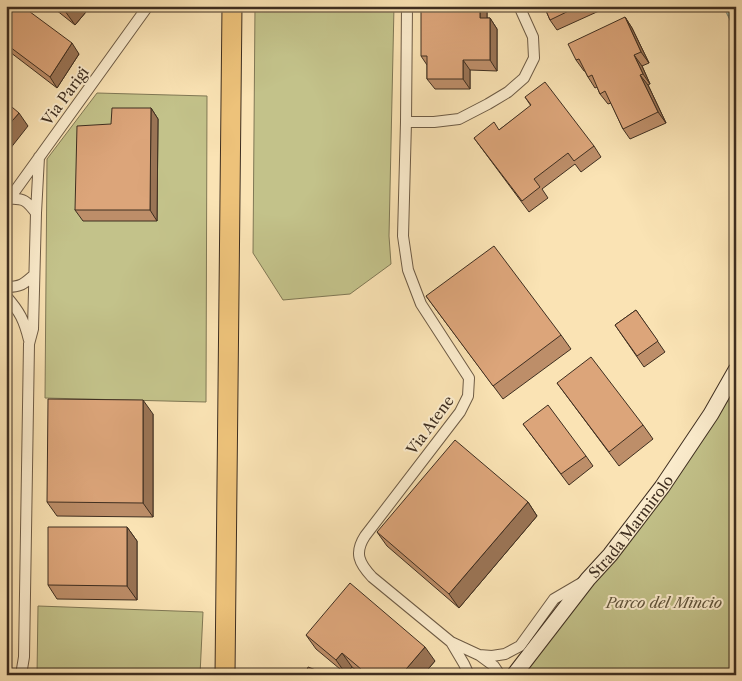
<svg xmlns="http://www.w3.org/2000/svg" width="742" height="681" font-family="'Libre Caslon Text',serif">
<style>
.green{fill:#c3c28a;stroke:#807855}
.water{fill:url(#water-rules);stroke:#788474}
.lines{fill:none;stroke-linecap:round;stroke-linejoin:round}
.street-casing{stroke:#6d5b45;stroke-width:12}
.secondary-casing{stroke:#3e2e20;stroke-width:17}
.highway-casing{stroke:#3e2e20;stroke-width:21}
.street{stroke:#fcedce;stroke-width:10}
.secondary{stroke:#fcedce;stroke-width:15}
.highway{stroke:#edc27a;stroke-width:19}
.wall{fill:#bd8e69;stroke:#3e2e20}
.shaded-wall{fill:#9a7455;stroke:#3e2e20}
.building{fill:#dca57a;stroke:#3e2e20}
.labels{text-anchor:middle;dominant-baseline:central;stroke-width:4;stroke-linejoin:round;paint-order:stroke}
.street-label{font-size:15px;fill:#3e2e20;stroke:#fcedce}
.park-label{font-size:15px;font-style:italic;fill:#5f533a;stroke:#fcedce}
</style>
<defs>
<pattern id="water-rules" width="6" height="5" patternUnits="userSpaceOnUse" patternTransform="scale(1.25)"><rect width="6" height="5" fill="#9ebeac"/><path d="M0 2.5h6" fill="none" stroke="#829b8c"/></pattern>
</defs>
<rect width="100%" height="100%" fill="#fae3b4"/>
<filter id="stains"><feTurbulence type="fractalNoise" baseFrequency=".004" numOctaves="4"/><feColorMatrix values="0 0 0 0 .2 0 0 0 0 .09 0 0 0 0 .02 0 0 0 .5 -.17"/></filter>
<radialGradient id="worn" r=".72"><stop offset=".6" stop-color="#630" stop-opacity="0"/><stop offset="1" stop-color="#630" stop-opacity=".3"/></radialGradient>
<!-- green -->
<path class="green" d="M255 6H394L389 236 391 264 350 294 283 300 253 253Z
M97 93 207 96 206 402 45 398 47 159Z
M736 368V675H516L610 555Z
M38 606 203 612 200 675H37Z"/>
<!-- water -->
<path class="water" d="M723 6H736V32Z"/>
<g class="lines">
<defs>
<path id="street" d="M407 6 406 122 403 236 408 270 421 304 469 378 468 396 460 412 365 536C354 553 359 563 372 577L451 642 479 655 492 656 505 654 520 646 554 599 583 582
M406 122H434L459 119 488 104 508 92 524 78 534 58 533 37 519 6
M9 199C24 198 27 201 36 213L33 329 29 344 24 657 21 675
M7 202 148 6
M36 213 39 157
M6 287C21 287 24 284 34 275
M6 296C20 312 24 320 29 340
M451 642 464 664 469 675
M479 655 494 666 500 675"/>
<g id="secondary">
<path id="s1" d="M514 675 588 579 610 555 662 487 711 414 736 370"/>
</g>
<path id="highway" d="M225 675 232 6"/>
</defs>
<!-- street casing -->
<use href="#street" class="street-casing"/>
<!-- secondary casing -->
<use href="#secondary" class="secondary-casing"/>
<!-- highway casing -->
<use href="#highway" class="highway-casing"/>
<!-- street -->
<use href="#street" class="street"/>
<!-- secondary -->
<use href="#secondary" class="secondary"/>
<!-- highway -->
<use href="#highway" class="highway"/>
</g>
<!-- wall -->
<path class="wall" d="M6 6 79 54 57 88 6 49Z
M51 6H91L75 25Z
M544 6H610L557 30 550 20Z
M487 9V18H490L497 29V71L470 70V89H435L427 79V65L421 56Z
M625 17 632 28 649 63 642 66 650 84 648 85 666 123 630 139 623 129 611 103 608 104 600 94 597 87 595 88 588 77 585 71H584L576 60Z
M525 97 594 146 601 157 581 172 575 164 542 189 548 198 529 212 474 138 499 130 531 106Z
M151 108 158 119 157 221H83L75 210 111 124Z
M426 296 561 335 571 349 503 399Z
M636 310 665 352 644 367 615 325Z
M557 383 643 425 653 439 619 466Z
M153 414V517L57 516 47 502Z
M523 424 586 456 593 466 569 485Z
M528 502 537 516 459 608 387 546 377 532Z
M127 527 137 541V600L57 599 48 585Z
M306 635 435 661 423 675H362L352 667 346 674 316 649Z"/>
<!-- shaded-wall -->
<path class="shaded-wall" d="M69 6H91L75 25 65 11Z
M480 6H485L487 9V29L480 18Z
M625 17 632 28 649 63 641 52Z
M490 18 497 29V71L490 60Z
M72 43 79 54 57 88 50 77Z
M634 55 642 66 650 84 643 74Z
M463 60 470 70V89L463 79Z
M640 75 648 85 666 123 658 112Z
M151 108 158 119 157 221 150 210Z
M19 113 28 126 6 154V128Z
M143 400 153 414V517L143 503Z
M528 502 537 516 459 608 449 594Z
M127 527 137 541V600L127 586Z
M425 647 435 661 423 675H401Z
M342 653 352 667 346 674 336 660Z"/>
<!-- building -->
<path class="building" d="M6 6H22L72 43 50 77 6 44Z
M59 6H69L65 11Z
M421 6H480V18H490V60H463V79H427V56H421Z
M544 6H579L550 20Z
M625 17 641 52 634 55 643 74 640 75 658 112 623 129 605 91 600 94 592 75 588 77 579 59 576 60 568 44Z
M545 82 594 146 574 161 568 153 534 179 540 187 522 201 474 138 494 122 499 130 531 105 525 97Z
M6 102 19 113 6 128Z
M112 108H151L150 210H75L77 126 111 124Z
M494 246 561 335 493 386 426 296Z
M636 310 658 341 637 356 615 325Z
M591 357 643 425 609 452 557 383Z
M48 399 143 400V503L47 502Z
M548 405 586 456 561 474 523 424Z
M455 440 528 502 449 594 377 532Z
M48 527H127V586L48 585Z
M350 583 425 647 401 675H368L342 653 336 660 306 635Z
M308 667 329 675H305Z"/>
<g class="labels">
<!-- street labels -->
<g class="street-label">
<text transform="translate(65 96) rotate(-54)">Via Parigi</text>
<text transform="translate(430 425) rotate(-54)">Via Atene</text>
<text stroke="none"><textPath href="#s1" startOffset="189">Strada Marmirolo</textPath></text>
</g>
<!-- park labels -->
<g class="park-label">
<text x="664" y="602">Parco del Mincio</text>
</g>
</g>
<!-- margin -->
<rect width="742" height="681" fill="none" stroke="#fae3b4" stroke-width="25"/>
<rect x="8" y="8" width="727" height="666" fill="none" stroke="#3e2e20" stroke-width="2.5"/>
<rect x="12" y="12" width="717" height="656" fill="none" stroke="#3e2e20"/>
<rect width="100%" height="100%" filter="url(#stains)"/>
<rect width="100%" height="100%" fill="url(#worn)"/>
</svg>
